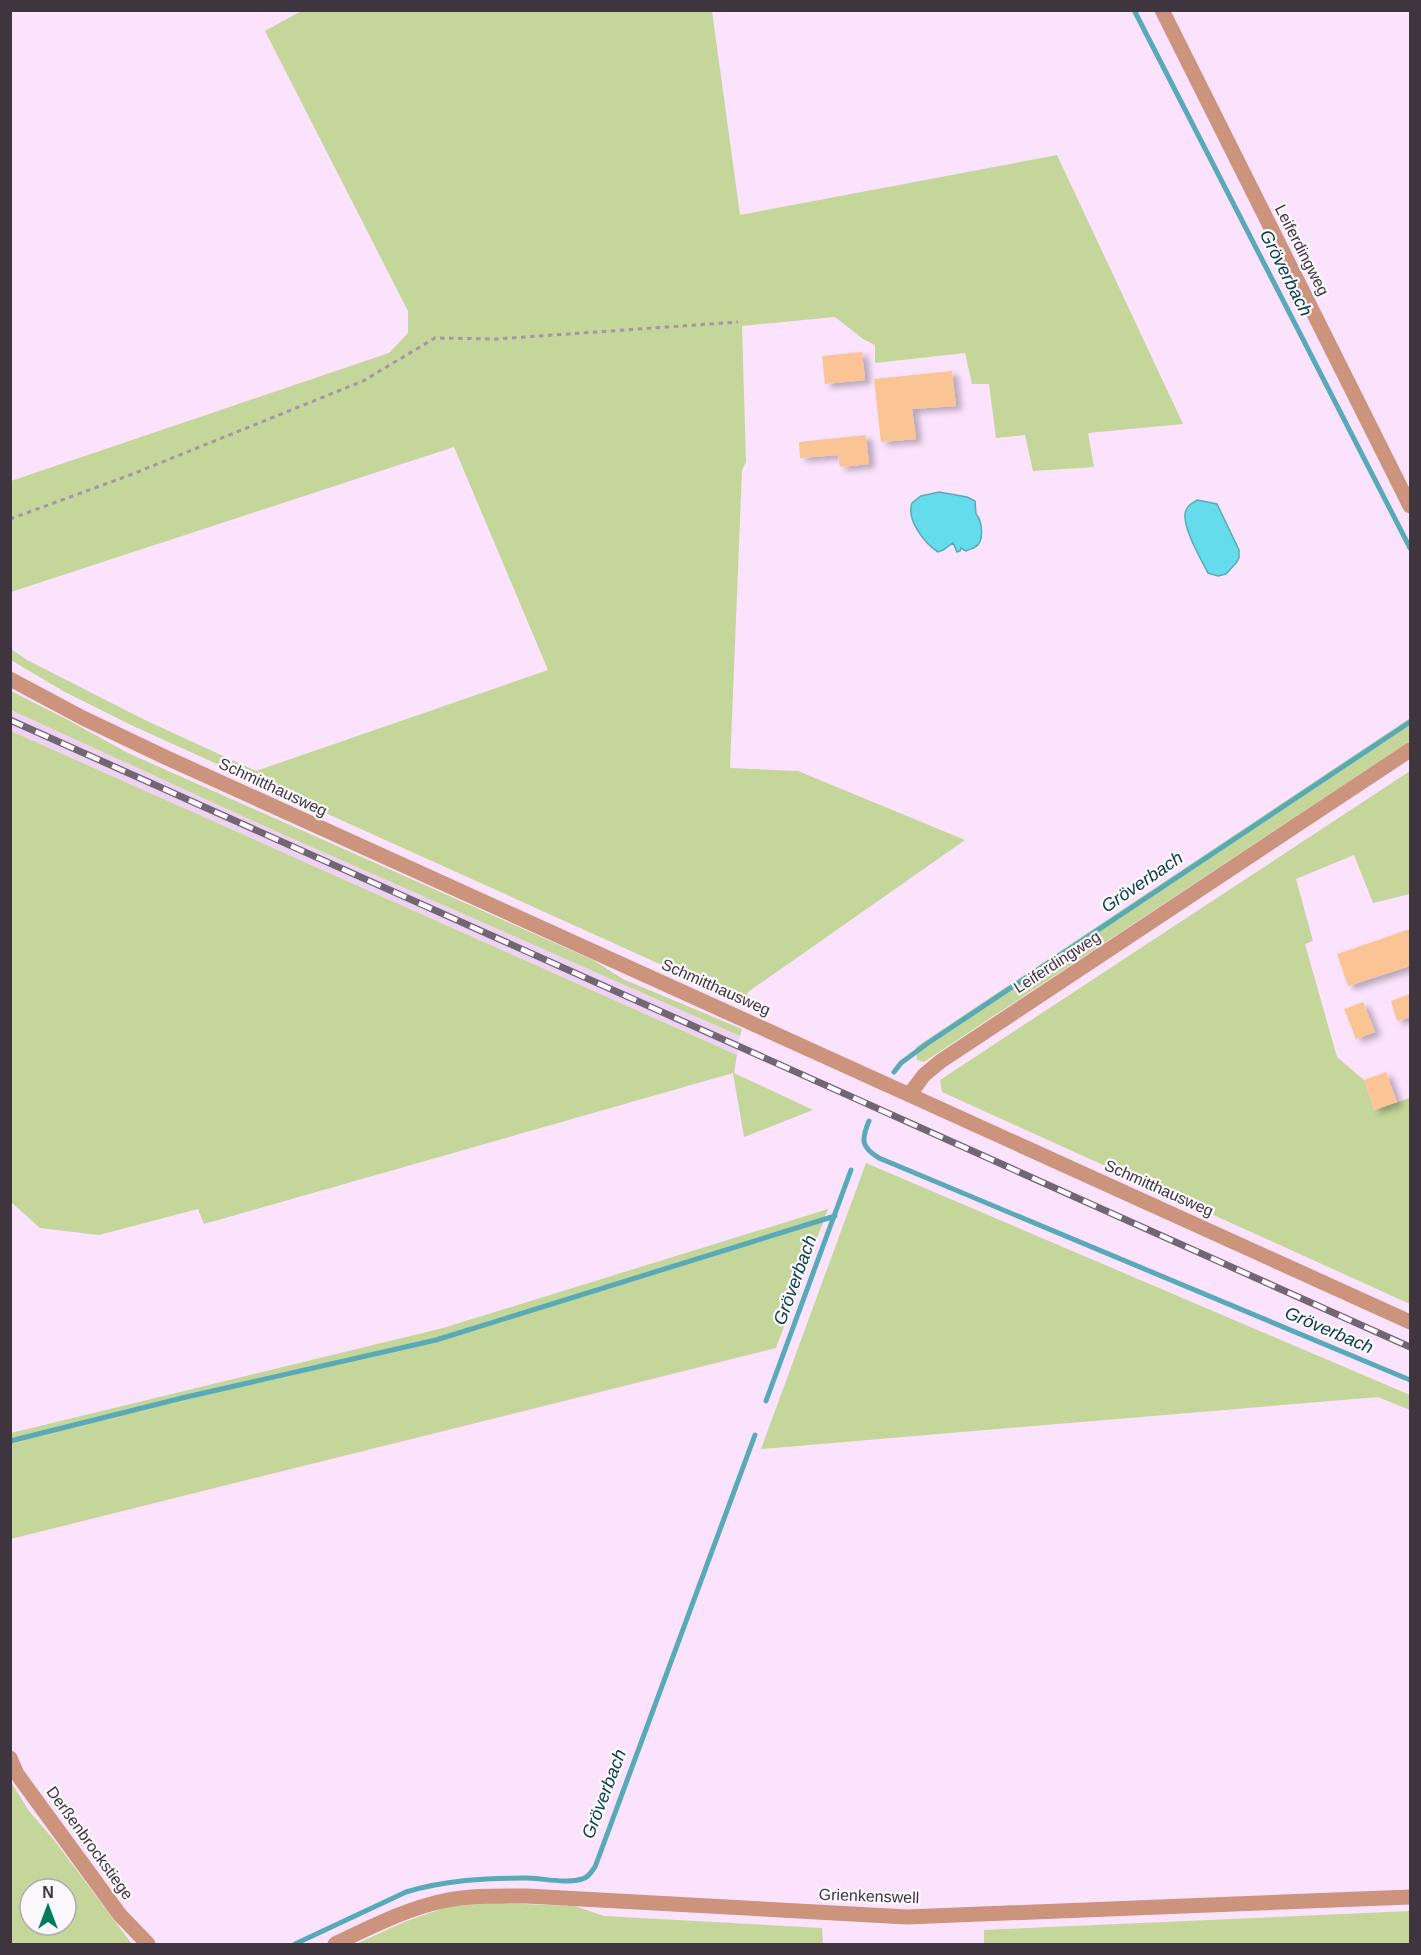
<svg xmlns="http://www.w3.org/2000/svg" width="1421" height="1955" font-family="Helvetica,sans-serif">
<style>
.built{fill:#eed2f1}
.green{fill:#c4d699;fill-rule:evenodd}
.water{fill:#65dcec;stroke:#59aab8;stroke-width:1.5}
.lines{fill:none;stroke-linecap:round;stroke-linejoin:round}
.stream{stroke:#59aab8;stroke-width:5}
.building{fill:#fac495;filter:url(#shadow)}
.path{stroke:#a695a7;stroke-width:3;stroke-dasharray:4.5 4.5;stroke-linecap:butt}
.street{stroke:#cc937d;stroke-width:15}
.rail-casing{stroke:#736674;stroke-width:7}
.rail{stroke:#fcf8fd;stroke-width:4.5;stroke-dasharray:14;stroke-linecap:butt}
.labels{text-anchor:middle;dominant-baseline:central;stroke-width:4.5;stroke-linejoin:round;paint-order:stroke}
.street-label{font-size:16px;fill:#3e353f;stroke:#fcf8fd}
.water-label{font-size:18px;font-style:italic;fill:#084148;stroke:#fcf8fd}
</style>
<defs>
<filter id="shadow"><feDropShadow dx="6" dy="4" stdDeviation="3" flood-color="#0004"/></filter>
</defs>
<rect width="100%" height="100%" fill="#fbe3fd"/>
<!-- built -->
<path class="built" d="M11 710 271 829 740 1036 737 1055 11 731Z"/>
<!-- green -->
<path class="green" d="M303 10 712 11 740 215 1057 155 1183 424 1088 433 1094 467 1033 471 1025 435 996 438 989 384H972L965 353 875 363V345L863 339 835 317 742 326 746 462 742 470 730 768 798 771 965 840 748 992 746 1003 133 726 63 691 11 660V649L27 660 147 721 256 771 548 670 454 447 11 592V481L389 353 408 333V311L265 31Z
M11 691 66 719 128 753 593 960 623 979 742 1029 740 1036 271 829 11 710Z
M1410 718V741L924 1062 917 1060 916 1047Z
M11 731 737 1055 734 1073 813 1110 744 1137 733 1073 204 1224 198 1209 99 1235 40 1228 11 1202Z
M1410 771V894L1373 903 1354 855 1296 879 1313 941 1305 944 1337 1057 1364 1080 1374 1110 1410 1098V1304L942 1092 940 1080Z
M866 1163 1410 1395V1410L1378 1397 761 1449Z
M828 1209 776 1348 11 1539V1433L443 1328Z
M11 1782 29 1811 54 1840 132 1944H11ZM30 1889H66V1925H30Z
M498 1903 575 1906 604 1916 822 1928 823 1944H356L404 1922 450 1906Z
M1410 1911V1944H984V1930Z"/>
<!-- water -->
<path class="water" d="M939 492 967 497 975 501 976 514C982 520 985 542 975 547 973 549 969 549 966 551L961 548 960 551 957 552 953 543 943 550 938 552C924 543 906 519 912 503L921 496Z
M1197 500 1217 504 1239 550V558L1236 563 1226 574 1218 576 1208 573C1201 559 1180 524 1186 510 1188 505 1192 503 1197 500Z"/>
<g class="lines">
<!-- stream -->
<path class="stream" d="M1134 10 1410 548
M894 1072 901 1063 928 1043 1410 722
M869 1121C861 1140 861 1147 879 1158L1410 1380
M766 1401 851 1170
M10 1441 182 1398 436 1340 835 1216
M295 1944 406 1892C446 1880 485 1878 526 1878 542 1878 566 1884 582 1879 588 1878 591 1872 595 1867L755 1435"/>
</g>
<!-- building -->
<path class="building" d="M862 352 865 380 825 384 822 356Z
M952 371 956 406 912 409 916 439 881 442 874 379Z
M866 435 869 464 840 467 838 455 800 458 799 442Z
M1410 929V966L1348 986 1337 954Z
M1410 994V1017L1397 1021 1391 1001Z
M1363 1002 1375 1032 1356 1039 1344 1009Z
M1386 1072 1397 1102 1374 1110 1364 1080Z"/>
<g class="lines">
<!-- path -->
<path class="path" d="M10 519 130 475 363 381 435 338 497 339 738 322"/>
<!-- street -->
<path class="street" d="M1162 10 1410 506
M10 679 83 718 167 758 1410 1322
M910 1094 924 1075 941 1061 1410 750
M10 1758 17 1774 120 1915 148 1944
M335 1944C369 1928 405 1909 443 1901 470 1895 499 1896 527 1896L907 1917 1410 1897"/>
<defs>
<path id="rail" d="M10 720 1410 1347"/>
</defs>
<!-- rail casing -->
<use href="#rail" class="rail-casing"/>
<!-- rail -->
<use href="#rail" class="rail"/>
</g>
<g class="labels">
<!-- street labels -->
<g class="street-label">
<text transform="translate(1302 250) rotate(63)">Leiferdingweg</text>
<text transform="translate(273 787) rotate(25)">Schmitthausweg</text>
<text transform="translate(1057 962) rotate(-33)">Leiferdingweg</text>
<text transform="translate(716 987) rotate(24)">Schmitthausweg</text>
<text transform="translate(1159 1188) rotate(24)">Schmitthausweg</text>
<text transform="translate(90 1843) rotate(54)">Derßenbrockstiege</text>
<text transform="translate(869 1896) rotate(2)">Grienkenswell</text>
</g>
<!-- water labels -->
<g class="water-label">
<text transform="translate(1286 273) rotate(63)">Gröverbach</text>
<text transform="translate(1142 882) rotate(-34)">Gröverbach</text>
<text transform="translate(795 1280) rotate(-70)">Gröverbach</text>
<text transform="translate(1329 1330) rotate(23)">Gröverbach</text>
<text transform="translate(604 1794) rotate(-69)">Gröverbach</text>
</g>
</g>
<!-- border -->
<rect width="1421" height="1955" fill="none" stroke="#3e353f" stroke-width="24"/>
<!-- north arrow -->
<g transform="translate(48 1907)"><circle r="28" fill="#fcf8fd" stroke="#b0aab1" stroke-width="1.5"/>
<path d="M0-4.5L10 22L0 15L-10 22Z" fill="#007d5d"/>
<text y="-9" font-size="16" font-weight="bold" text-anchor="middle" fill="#3e353f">N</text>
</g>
</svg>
